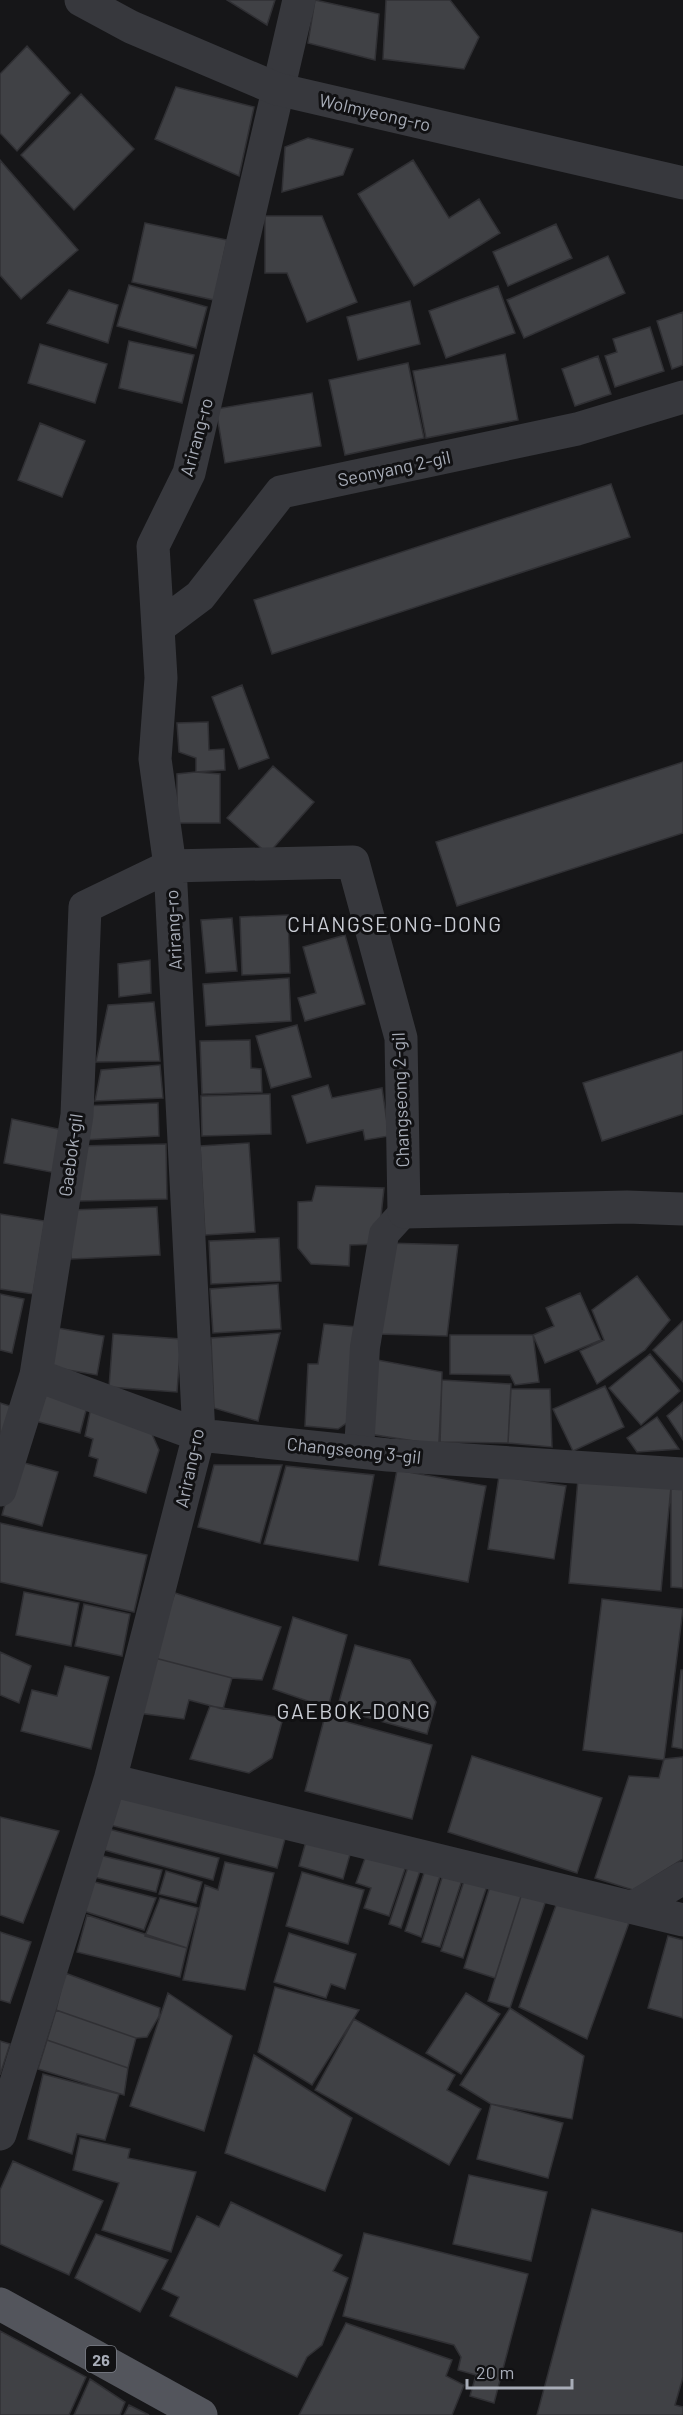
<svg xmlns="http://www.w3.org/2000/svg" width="683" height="2415" font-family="Barlow,sans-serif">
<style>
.building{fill:#404145;stroke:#303034;stroke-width:1.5}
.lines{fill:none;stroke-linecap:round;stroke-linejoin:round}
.pedestrian{stroke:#37383d;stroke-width:30}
.minor{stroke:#37383d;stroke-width:33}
.tertiary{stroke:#37383d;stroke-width:33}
.primary{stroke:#53555c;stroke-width:33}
.labels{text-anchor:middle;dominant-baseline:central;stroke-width:6;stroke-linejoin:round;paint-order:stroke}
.shield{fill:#111113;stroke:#7b7e86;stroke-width:1.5}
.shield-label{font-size:16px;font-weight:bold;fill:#a8adb8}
.street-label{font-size:18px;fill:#a8adb8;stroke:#111113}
.quarter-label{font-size:21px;letter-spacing:1.5px;fill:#c9ccd4;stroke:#111113}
</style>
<rect width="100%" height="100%" fill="#161618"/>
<!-- building -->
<path class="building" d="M227 0H275L267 25Z
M315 0 379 14 375 60 308 43Z
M386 0H450L479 37 464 69 383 59Z
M27 46 70 93 17 151 0 133V74Z
M176 87 254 107 239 176 155 139Z
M81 94 134 149 74 210 21 155Z
M308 138 353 149 343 175 282 192 285 147Z
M0 160 78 250 21 299 0 275Z
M413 160 449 218 479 199 500 233 414 286 358 194Z
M265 216H322L357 302 307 322 287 273H265Z
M145 223 227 240 214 300 132 282Z
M556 224 572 258 508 286 493 252Z
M608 256 625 293 524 338 507 300Z
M129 285 207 307 196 348 117 326Z
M498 286 515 333 446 358 429 311Z
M69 290 118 305 108 343 47 323Z
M410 301 420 344 358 360 347 317Z
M683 312V365L672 369 657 321Z
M650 327 664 371 615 387 605 356 617 352 613 339Z
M129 341 194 355 182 403 119 388Z
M40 344 107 364 95 403 28 383Z
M505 354 518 420 426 438 413 371Z
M598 356 611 394 575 406 562 369Z
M408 363 424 438 345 455 329 380Z
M312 393 321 446 225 463 216 409Z
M40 423 85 441 62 497 18 480Z
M611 484 630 537 272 654 254 600Z
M242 685 269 758 239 769 212 697Z
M208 722 209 750 224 749 225 770 196 772V758L179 752 177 723Z
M683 762V833L457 906 436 842Z
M273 766 314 802 268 854 227 818Z
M196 772 220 774V823H177V774Z
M288 915 290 973 242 975 240 917Z
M232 918 237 971 206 973 201 920Z
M345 935 365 1004 305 1021 298 998 316 993 303 947Z
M150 960 151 993 119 997 118 964Z
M289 978 291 1021 206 1026 203 984Z
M154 1002 160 1061 96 1062 108 1005Z
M297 1025 311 1077 271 1088 256 1036Z
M250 1040 251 1068 261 1069 262 1092 202 1094 200 1041Z
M683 1051V1114L602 1141 583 1083Z
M160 1065 163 1098 95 1101 101 1070Z
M328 1085 332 1098 382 1088 389 1136 365 1140 363 1130 307 1143 292 1096Z
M270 1094 271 1134 202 1136 201 1096Z
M158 1103 159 1136 83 1140 81 1106Z
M12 1119 72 1132 61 1174 4 1163Z
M249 1143 255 1232 205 1235 200 1146Z
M166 1144 167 1199 79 1201 78 1146Z
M316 1186 384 1188 378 1244 350 1245 349 1266 311 1264 298 1248V1202L312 1201Z
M157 1207 160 1255 71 1259 70 1210Z
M0 1214 45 1221 33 1294 0 1289Z
M279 1238 281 1281 211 1284 209 1241Z
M386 1243 458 1245 447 1336 378 1334Z
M637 1276 670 1320 645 1350 597 1384 580 1351 604 1340 592 1310Z
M278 1284 281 1329 213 1333 210 1289Z
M580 1293 601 1340 545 1363 533 1335 554 1326 546 1308Z
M0 1294 24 1299 12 1353 0 1350Z
M683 1321V1382L653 1350Z
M324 1324 358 1327 355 1417 338 1429 305 1426 308 1364H318Z
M52 1327 104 1336 97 1375 45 1366Z
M280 1333 258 1421 214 1408 211 1338Z
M113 1334 181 1339 177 1392 109 1387Z
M450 1335H533L539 1382 515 1385 510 1375 450 1374Z
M650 1354 680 1391 641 1425 609 1388Z
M372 1359 442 1372 440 1445 369 1434Z
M442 1380 511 1384 508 1443 439 1442Z
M605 1386 624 1427 573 1451 553 1409Z
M36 1389 88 1403 80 1433 28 1419Z
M511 1389H550L552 1447 508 1443Z
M683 1402V1440L667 1416Z
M0 1403 13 1407 0 1454Z
M91 1407 148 1425 159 1450 146 1493 94 1476 98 1459 89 1456 93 1439 85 1436Z
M657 1417 679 1449 637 1452 627 1438Z
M17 1461 58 1472 42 1526 2 1515Z
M214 1465H282L260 1543 198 1527Z
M286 1466 374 1475 358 1561 264 1544Z
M397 1470 486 1486 468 1582 379 1565Z
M499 1476 566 1486 554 1559 488 1549Z
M578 1479 671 1487 661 1591 569 1583Z
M671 1489H683V1588L671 1587Z
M0 1523 147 1555 134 1612 0 1582Z
M24 1592 79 1603 71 1646 16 1635Z
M175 1593 281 1627 262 1680 232 1678 151 1657Z
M602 1599 683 1609 664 1760 583 1750Z
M84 1604 130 1614 122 1656 75 1646Z
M293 1617 347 1635 328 1708 273 1689Z
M355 1645 410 1660 436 1702 427 1734 337 1709Z
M0 1652 31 1666 19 1703 0 1695Z
M151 1657 232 1678 223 1709 189 1700 184 1719 138 1713Z
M65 1666 109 1677 91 1749 21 1731 32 1690 57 1696Z
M681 1670H683V1749L672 1747Z
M210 1706 283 1718 272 1758 249 1773 190 1759Z
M325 1716 432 1745 412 1819 305 1791Z
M472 1756 602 1798 577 1873 448 1832Z
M683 1757V1859L633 1890 595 1878 629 1776 659 1778 664 1759Z
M120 1785 288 1828 277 1868 110 1825Z
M0 1817 59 1831 23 1923 0 1915Z
M105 1828 219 1858 213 1880 104 1850Z
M309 1831 353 1844 343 1879 299 1866Z
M368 1850 407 1863 389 1916 364 1908 371 1888 356 1883Z
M99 1855 162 1870 156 1892 94 1877Z
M411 1858 423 1862 401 1928 389 1924Z
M225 1862 274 1873 245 1990 183 1980 205 1885 218 1890Z
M427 1864 442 1870 421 1937 405 1931Z
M446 1865 465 1871 440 1947 422 1942Z
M166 1871 202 1882 196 1903 159 1894Z
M302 1872 364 1890 348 1944 286 1926Z
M467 1872 489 1880 463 1958 441 1951Z
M87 1880 156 1898 144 1930 77 1909Z
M492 1880 523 1890 495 1978 464 1968Z
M523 1890 547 1897 510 2008 488 2001Z
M559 1897 629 1923 587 2039 519 2007Z
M160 1898 198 1908 187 1948 145 1936Z
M87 1915 187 1948 180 1977 77 1952Z
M0 1932 31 1942 10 2003 0 2000Z
M289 1933 356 1954 345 1989 331 1984 326 1998 274 1982Z
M668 1936 683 1940V2018L648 2008Z
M65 1973 160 2008 159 2016 147 2037 136 2038 56 2010Z
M275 1987 359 2010 312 2085 258 2052Z
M168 1993 232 2036 204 2131 130 2106Z
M466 1993 500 2014 461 2074 426 2053Z
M510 2008 584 2056 572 2119 491 2104 460 2085Z
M56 2010 136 2038 128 2068 47 2040Z
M354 2019 455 2075 447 2090 481 2109 449 2165 315 2090Z
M47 2040 128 2068 124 2095 38 2069Z
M0 2041 10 2044 0 2075Z
M254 2055 352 2118 325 2191 225 2153Z
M43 2074 119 2094 105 2140 77 2134 72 2154 28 2139Z
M491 2104 563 2123 548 2178 477 2159Z
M80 2138 130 2149 128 2158 196 2172 171 2252 102 2230 119 2183 73 2170Z
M13 2161 103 2201 69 2275 0 2244V2190Z
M469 2175 547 2192 531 2261 453 2244Z
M231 2202 342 2255 333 2271 348 2278 322 2345 307 2357 297 2377 170 2316 179 2297 162 2289 197 2216 219 2227Z
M592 2209 683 2233V2377L675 2405 683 2407V2415H537Z
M364 2233 528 2274 494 2403 470 2396 476 2375 458 2370 461 2357 454 2345 343 2316Z
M96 2234 168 2260 140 2312 75 2278Z
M346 2323 452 2360 446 2376 464 2385 452 2415H299Z
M0 2331 86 2377 69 2415H0Z
M90 2379 125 2402 120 2415H74Z
M129 2405 149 2415H124Z"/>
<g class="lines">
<!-- pedestrian -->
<path class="pedestrian" d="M359 1450 365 1347 384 1234 404 1212"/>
<!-- minor -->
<path class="minor" d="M160 626 200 596 281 492 577 429 683 397
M36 1375 199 1435 388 1455 683 1474
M0 1490 36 1375 77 1115 85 907 170 866 353 862 401 1038 404 1212 627 1207 683 1209
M110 1780 199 1435 170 866 155 759 161 678 153 546 189 473 299 0
M636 1906 683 1878
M0 2134 110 1780 683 1920"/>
<!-- tertiary -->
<path class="tertiary" d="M81 0 131 27 277 89 683 183"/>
<!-- primary -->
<path class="primary" d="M0 2304 201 2415"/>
</g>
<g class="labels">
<!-- shield labels -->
<rect class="shield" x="86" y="2346" width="30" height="26" rx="4.5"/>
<g class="shield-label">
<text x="101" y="2359">26</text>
</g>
<!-- street labels -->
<g class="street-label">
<text transform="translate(375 112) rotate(13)">Wolmyeong-ro</text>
<text transform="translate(196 437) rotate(-75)">Arirang-ro</text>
<text transform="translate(394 468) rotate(-12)">Seonyang 2-gil</text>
<text transform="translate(173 930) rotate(-93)">Arirang-ro</text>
<text transform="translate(400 1100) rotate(-92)">Changseong 2-gil</text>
<text transform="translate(70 1155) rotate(-82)">Gaebok-gil</text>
<text transform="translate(354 1450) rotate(6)">Changseong 3-gil</text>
<text transform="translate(189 1468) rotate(-78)">Arirang-ro</text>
</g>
<!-- quarter labels -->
<g class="quarter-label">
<text x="395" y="923">CHANGSEONG-DONG</text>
<text x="354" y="1710">GAEBOK-DONG</text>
</g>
</g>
<!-- scale -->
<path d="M467 2379v9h105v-9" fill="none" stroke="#a8adb8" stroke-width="3"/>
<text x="476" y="2379" font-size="18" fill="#a8adb8" stroke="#111113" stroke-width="4.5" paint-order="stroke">20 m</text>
</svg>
